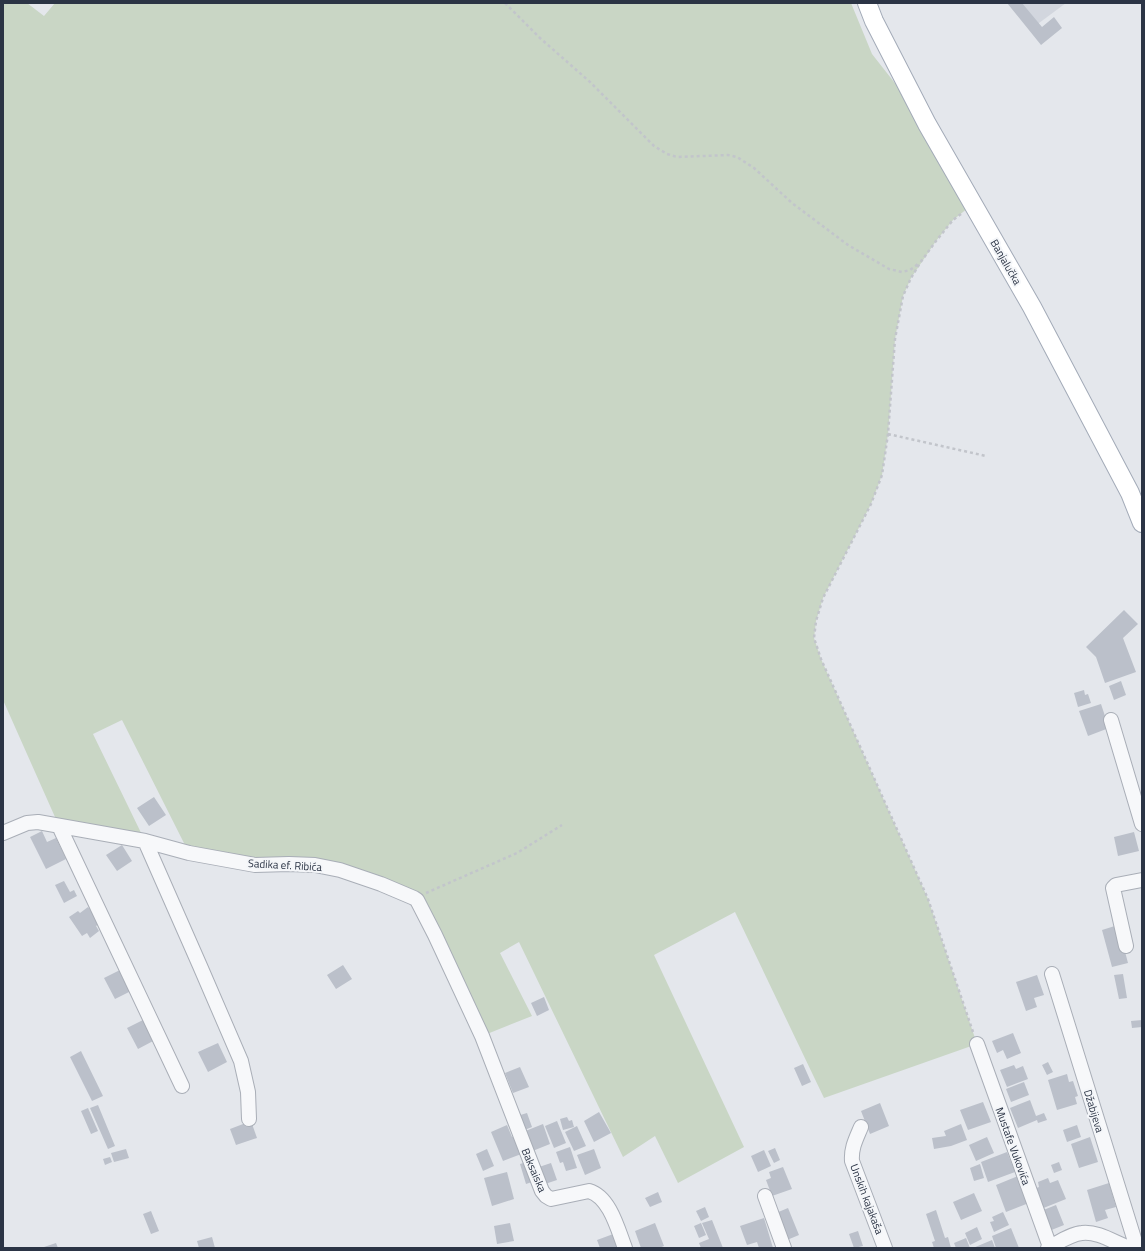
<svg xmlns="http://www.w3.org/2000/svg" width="1145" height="1251" font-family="'Titillium Web',sans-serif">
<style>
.built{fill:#d2d6de}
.green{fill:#c9d6c5}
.building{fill:#bbc0ca}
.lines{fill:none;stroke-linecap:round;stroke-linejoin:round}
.minor-casing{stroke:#a9aeb7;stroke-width:16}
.major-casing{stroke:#a3abb8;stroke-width:20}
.path{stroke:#c2c5cb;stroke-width:2.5;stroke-dasharray:3 3;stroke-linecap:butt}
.minor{stroke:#f7f8fa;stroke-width:14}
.major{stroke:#fff;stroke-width:18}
.labels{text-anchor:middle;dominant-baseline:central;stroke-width:4;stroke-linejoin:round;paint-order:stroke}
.street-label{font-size:11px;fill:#2b3445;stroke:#f4f6f9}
</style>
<rect width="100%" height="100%" fill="#e4e7ec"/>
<!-- built -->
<path class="built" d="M1015 3H1066L1035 26Z"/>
<!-- green -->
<path class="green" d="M3 3H27L44 16 55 3H851L872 54 927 124 973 204 953 220 936 241 911 278 903 296 895 339 888 434 882 475 871 504 823 598 816 621 814 638 821 659 928 899 977 1044 824 1098 735 912 654 955 744 1147 678 1183 655 1136 623 1157 519 942 500 953 532 1016 482 1036 417 900 340 870 189 853 122 720 93 734 145 841 59 826 3 700Z"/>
<!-- building -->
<path class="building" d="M1007 3H1022L1042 27 1054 17 1062 28 1041 45Z
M1124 610 1138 624 1123 638 1136 672 1105 683 1096 657 1086 647Z
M1121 681 1126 695 1114 700 1109 686Z
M1084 690 1085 695 1088 694 1091 703 1078 707 1074 693Z
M1101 704 1109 728 1088 736 1079 711Z
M154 797 166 815 149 826 137 808Z
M42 831 47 842 56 838 66 859 46 869 30 837Z
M1134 832 1139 851 1118 856 1114 837Z
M122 845 132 861 117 871 106 855Z
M64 881 70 892 74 890 77 896 64 903 55 885Z
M88 907 100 923 96 926 99 931 90 938 87 933 82 936 69 917 78 911 80 913Z
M1118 925 1128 963 1112 967 1102 930Z
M343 965 352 979 336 989 327 975Z
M122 969 133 990 115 999 104 978Z
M1123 974 1127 998 1119 999 1114 975Z
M1037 975 1044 995 1034 998 1037 1007 1026 1011 1016 982Z
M544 997 549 1010 537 1016 531 1003Z
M145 1019 155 1040 138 1049 127 1028Z
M1142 1020V1027L1132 1028 1131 1021Z
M1013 1033 1021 1053 1007 1059 1003 1050 997 1053 992 1041Z
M218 1043 227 1062 208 1072 198 1052Z
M81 1051 103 1096 92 1101 70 1057Z
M1048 1062 1053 1072 1047 1075 1042 1065Z
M803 1064 811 1082 802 1086 794 1068Z
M1014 1065 1016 1069 1023 1066 1028 1079 1007 1087 1000 1070Z
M520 1067 529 1087 513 1093 505 1073Z
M1067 1074 1069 1082 1073 1081 1078 1096 1075 1097 1077 1104 1057 1110 1048 1080Z
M1024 1082 1029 1095 1011 1102 1006 1089Z
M1030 1100 1036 1116 1044 1113 1047 1120 1038 1123 1037 1120 1018 1128 1010 1108Z
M983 1102 991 1122 968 1130 960 1110Z
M880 1103 889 1126 870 1134 861 1111Z
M98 1105 115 1146 108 1149 90 1108Z
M88 1108 98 1131 91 1134 81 1111Z
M599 1112 611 1133 594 1142 584 1121Z
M527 1113 532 1127 522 1131 517 1116Z
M567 1117 569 1121 572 1120 574 1127 563 1130 560 1119Z
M251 1121 257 1138 236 1145 230 1129Z
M557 1121 566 1143 554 1148 545 1126Z
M543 1124 550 1144 530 1152 523 1132Z
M961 1124 967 1140 951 1146 934 1149 932 1138 946 1136 944 1131Z
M507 1125 512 1137 517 1135 524 1153 503 1161 491 1132Z
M1077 1125 1081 1137 1067 1142 1063 1130Z
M577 1126 586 1146 574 1151 565 1132Z
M987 1137 994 1153 976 1161 969 1145Z
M1090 1137 1098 1162 1079 1168 1071 1144Z
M570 1147 577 1168 566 1171 563 1162 560 1163 556 1152Z
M775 1148 780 1160 774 1163 768 1151Z
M126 1149 129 1158 114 1162 111 1153Z
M487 1149 494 1166 483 1171 476 1154Z
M594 1149 601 1168 585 1175 577 1155Z
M764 1150 771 1166 758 1172 751 1156Z
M1007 1152 1015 1172 988 1182 981 1162Z
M110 1157 112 1162 105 1165 103 1159Z
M527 1162 535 1181 526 1184 520 1164Z
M1059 1162 1062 1170 1054 1173 1051 1165Z
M551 1163 557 1180 542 1185 536 1168Z
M980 1164 984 1178 974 1181 970 1168Z
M783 1167 792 1189 772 1196 766 1180 771 1178 769 1172Z
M507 1172 514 1199 492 1206 484 1178Z
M1018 1176 1029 1203 1006 1212 996 1185Z
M1048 1178 1050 1183 1058 1180 1066 1199 1041 1209 1034 1189 1039 1187 1038 1182Z
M1109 1183 1116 1207 1105 1210 1108 1218 1096 1222 1087 1190Z
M658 1192 662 1202 650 1207 645 1198Z
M974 1193 982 1211 961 1220 953 1202Z
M1056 1205 1064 1225 1049 1231 1041 1211Z
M705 1207 709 1217 701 1221 696 1211Z
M788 1208 799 1235 787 1240 776 1213Z
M936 1210 945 1238 948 1237 951 1248H934L932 1242 935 1241 926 1214Z
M151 1211 159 1231 151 1234 143 1214Z
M1003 1212 1009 1225 994 1232 990 1222 994 1221 992 1217Z
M764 1218 773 1248H759L757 1242 747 1245 740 1226Z
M712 1220 723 1248H701L699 1243 709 1239 702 1223Z
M510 1223 514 1241 497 1244 494 1226Z
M655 1223 664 1246 659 1248H641L635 1231Z
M701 1223 706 1235 699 1238 694 1226Z
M977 1227 982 1239 970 1245 965 1233Z
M1011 1228 1019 1248H996L992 1236Z
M858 1231 863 1246 854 1248 849 1234Z
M616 1233 621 1248H600L597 1240Z
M212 1237 215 1248H199L197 1241Z
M966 1238 970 1248H956L954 1243Z
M992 1240 995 1248H973Z
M56 1243 58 1248H41Z"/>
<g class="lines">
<defs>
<path id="minor" d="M1111 720 1142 824
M59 826 182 1086
M3 833 27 823 38 822 145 841 189 853 255 865 289 864 315 865 340 870 381 884 414 898 417 900 435 935 482 1036 542 1191 546 1196 551 1199 589 1191C610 1197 618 1230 625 1248
M145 841 200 966 241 1061 248 1092 249 1119
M1126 946 1113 888 1116 885 1142 880
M1052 974 1137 1248
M977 1044 1050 1247
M861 1127C856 1139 851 1148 852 1161L885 1248
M765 1196 784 1248
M1048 1248C1058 1243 1070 1234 1082 1233 1098 1231 1115 1243 1129 1248"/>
<path id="major" d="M867 3 874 21 927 124 1032 307 1130 493 1142 523"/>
</defs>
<!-- minor casing -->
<use href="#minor" class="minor-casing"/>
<!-- major casing -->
<use href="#major" class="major-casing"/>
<!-- path -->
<path class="path" d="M505 3 540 38 590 82 654 146 667 154 677 157 728 155 737 157 754 168 792 203 848 245 889 269 902 272 910 270 918 264
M961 214 953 220 936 241 920 263 911 278 903 296 895 339 888 434 882 475 871 504 823 598 816 621 814 638 821 659 928 899 973 1032
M888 434 986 456
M426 893 517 853 562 825"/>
<!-- minor -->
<use href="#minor" class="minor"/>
<!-- major -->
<use href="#major" class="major"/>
</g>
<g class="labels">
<!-- street labels -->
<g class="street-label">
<text transform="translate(1006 262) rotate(60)">Banjalučka</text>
<text transform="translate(285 865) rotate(3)">Sadika ef. Ribića</text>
<text transform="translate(1094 1111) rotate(73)">Džabijeva</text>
<text transform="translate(1013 1146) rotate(70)">Mustafe Vukovića</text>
<text transform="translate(534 1170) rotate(67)">Baksaiska</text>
<text transform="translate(867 1199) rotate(69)">Unskih kajakaša</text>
</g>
</g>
<!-- border -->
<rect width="1145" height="1251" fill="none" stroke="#2b3445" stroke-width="8"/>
</svg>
